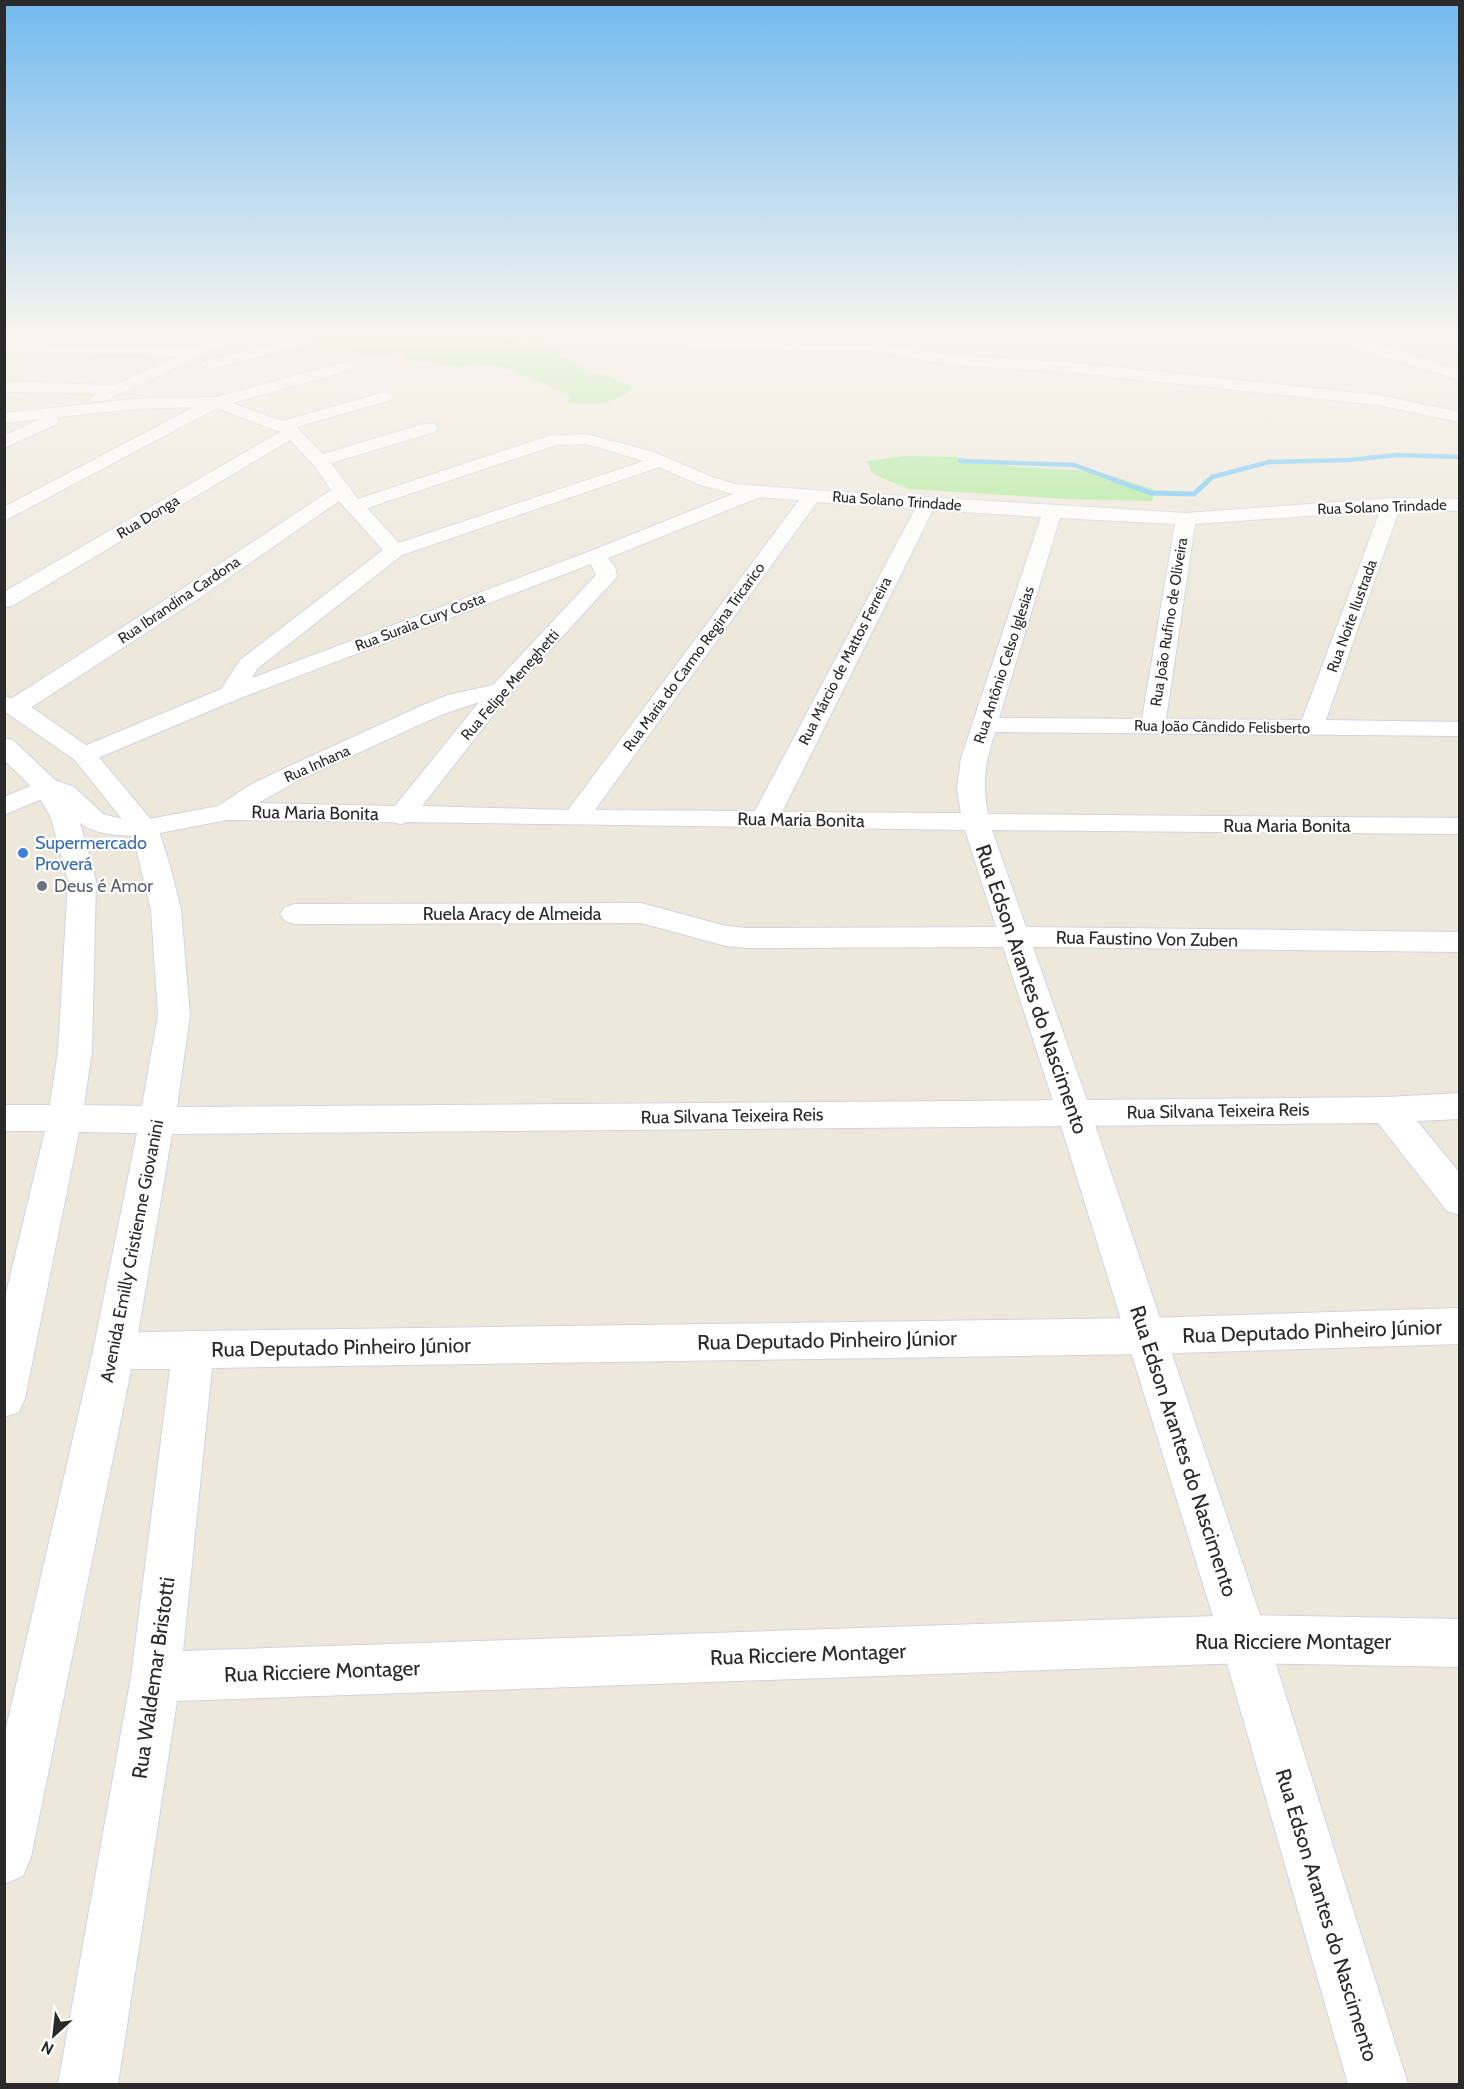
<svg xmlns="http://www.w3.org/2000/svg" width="1464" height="2089" font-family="Cabin,sans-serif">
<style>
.green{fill:#a7e993}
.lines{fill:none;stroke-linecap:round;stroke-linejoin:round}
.stream-far1{stroke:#65c2f9;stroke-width:4.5}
.stream{stroke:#65c2f9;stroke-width:5}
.street-casing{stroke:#d0d2e5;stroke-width:2}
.secondary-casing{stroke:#d0d2e5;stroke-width:2}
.street{fill:#fff;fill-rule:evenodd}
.secondary{fill:#fff;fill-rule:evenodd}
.shop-dot{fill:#3f7fe0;stroke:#fff;stroke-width:2}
.worship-dot{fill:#6b7280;stroke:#fff;stroke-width:2}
.labels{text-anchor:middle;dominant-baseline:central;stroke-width:4.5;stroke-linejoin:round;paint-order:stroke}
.far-street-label{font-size:15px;fill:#2a2a2a;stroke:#fff}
.street-label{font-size:18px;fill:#2a2a2a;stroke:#fff}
.shop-label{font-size:18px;fill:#366cbe;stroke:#fff;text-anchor:start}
.worship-label{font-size:18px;fill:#5b616d;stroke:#fff;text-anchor:start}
.near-street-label{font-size:21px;fill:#2a2a2a;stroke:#fff}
</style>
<rect width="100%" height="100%" fill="#eee8db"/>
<!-- green -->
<path class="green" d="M326 332H486L522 345 540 340 547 347 563 351 558 357 572 361 585 372 602 374 634 387C617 404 589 407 567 402L570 397 566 393 501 367 477 364 460 367 407 360 403 358 404 355 400 353 372 355 313 347 315 336Z
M905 456 955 457 1010 466 1087 471 1113 476 1155 490 1152 501 1068 499 909 489 873 474 867 461Z"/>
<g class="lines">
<!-- stream-far1 -->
<path class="stream-far1" d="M960 461 1074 465 1118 481
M1208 481 1212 477 1269 462 1349 460 1397 455 1460 457"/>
<!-- stream -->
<path class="stream" d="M1114 480 1151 493 1194 494 1209 480"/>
<defs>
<path id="street" d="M233 332H252L104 401H92L90 398 97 393 4 392V382L114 385 179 356 4 352V344L196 349Z
M535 332 803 343H874L942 354 1076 363 1378 395 1460 412V422L1378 405 1076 373 942 364 874 351H803L586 342 542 336Z
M1319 332H1338L1460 370V380L1344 345Z
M301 338 308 342 306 345 209 369 201 364 204 361Z
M346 362 351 364 354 367 351 370 232 403 282 421 385 392 391 394 393 397 391 400 296 427 323 454 423 424H435L437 428 435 432 331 463 358 499 548 436 586 434 654 452 712 477 735 484 812 490 1186 513 1392 498 1460 499V511L1399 510 1326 720 1460 722V736L995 732C985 764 982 781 988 814L1460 818V834L992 830 1026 927 1460 932V952L1033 947 1087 1100 1387 1097 1460 1093V1119L1417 1121 1460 1173V1215L1447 1211 1378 1123 1074 1126 1062 1122 1057 1113 1003 947 747 948 726 946 641 923 295 924 285 921 280 914 285 907 295 904 641 903 726 926 747 928 996 927 965 830 408 822 401 824 392 822 227 820 144 836 134 834 130 828 134 822 218 806 250 785 283 769 423 705 448 695 493 685 596 575 591 564 238 699 93 760 84 763 75 760 71 755 75 750 221 689 240 660 383 550 339 501 195 601 24 712 15 714 6 712 4 705 6 702 179 591 331 490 314 465 290 440 12 606 4 607V592L280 432 217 408 4 521V507L194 407 135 409 57 417 59 420 57 424 4 448V436L40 419 4 423V413L135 399 216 397ZM586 444 644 461 399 543 367 508 556 445ZM659 467 700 485 733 494 588 552 252 678 257 669 402 555ZM760 497 799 500 568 810 422 806 509 695 614 580 617 576 615 567 608 558ZM817 502 915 509 755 811 595 810ZM933 510 1041 517 961 758 957 789 961 813 782 812ZM1380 511 1302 720 1166 719 1195 524ZM1060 518 1175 524 1142 719 999 718ZM479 702 395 806 258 803 301 779 441 715Z
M47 779 56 781 60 787 56 793 4 815V797Z
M4 1105H65L77 1109 82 1118 77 1127 65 1131H4Z
M1460 1308V1344L1147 1354 212 1368 183 1651 1244 1615 1460 1619V1667L1244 1663 177 1701 118 2084H58L131 1677 170 1369H114L99 1364 93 1351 99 1338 114 1333 193 1331 1147 1318Z"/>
<path id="secondary" d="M4 696 24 702 93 750 158 828 171 869 181 910 190 1015 177 1107 1074 1100 1086 1104 1091 1113 1268 1639 1408 2084H1348L1220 1639 1061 1126 172 1134 135 1351 31 1857 23 1876 4 1884V1737L93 1351 137 1133 79 1132 25 1398 19 1412 4 1417V1302L48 1118 58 1051 68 881 51 818 36 791 4 760V738L13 740 55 780 74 787 103 814 122 819 75 760 4 711ZM80 823C95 834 115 835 133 836L151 910 158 1015 142 1106 84 1105 92 1051 96 881Z"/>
</defs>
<!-- street casing -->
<use href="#street" class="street-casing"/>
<!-- secondary casing -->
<use href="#secondary" class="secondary-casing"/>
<!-- street -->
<use href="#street" class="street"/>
<!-- secondary -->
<use href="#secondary" class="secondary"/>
</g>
<!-- sky -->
<linearGradient id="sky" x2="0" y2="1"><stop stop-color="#73baef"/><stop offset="0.53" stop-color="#f7f5ef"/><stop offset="1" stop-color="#f7f5ef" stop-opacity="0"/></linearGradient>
<rect width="1464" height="625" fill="url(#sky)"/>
<!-- markers -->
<circle class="shop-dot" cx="23" cy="853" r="6"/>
<circle class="worship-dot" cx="42" cy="886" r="6"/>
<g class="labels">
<!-- far-street labels -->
<g class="far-street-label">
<text transform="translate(897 501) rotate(4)">Rua Solano Trindade</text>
<text transform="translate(1382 507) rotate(-2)">Rua Solano Trindade</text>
<text transform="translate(148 517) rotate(-31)">Rua Donga</text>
<text transform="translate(179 600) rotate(-34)">Rua Ibrandina Cardona</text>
<text transform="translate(1352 616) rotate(-70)">Rua Noite Ilustrada</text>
<text transform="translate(420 622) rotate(-21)">Rua Suraia Cury Costa</text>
<text transform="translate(1169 622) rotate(-81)">Rua João Rufino de Oliveira</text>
<text transform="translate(694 657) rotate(-54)">Rua Maria do Carmo Regina Tricarico</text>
<text transform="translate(845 661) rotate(-63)">Rua Márcio de Mattos Ferreira</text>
<text transform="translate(1004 665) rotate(-72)">Rua Antônio Celso Iglesias</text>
<text transform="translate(510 685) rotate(-49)">Rua Felipe Meneghetti</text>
<text transform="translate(1222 727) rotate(1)">Rua João Cândido Felisberto</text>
<text transform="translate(317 764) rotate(-24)">Rua Inhana</text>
</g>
<!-- street labels -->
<g class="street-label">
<text transform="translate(315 813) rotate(1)">Rua Maria Bonita</text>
<text transform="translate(801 820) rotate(1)">Rua Maria Bonita</text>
<text x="1287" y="826">Rua Maria Bonita</text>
<text x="512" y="914">Ruela Aracy de Almeida</text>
<text transform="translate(1147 939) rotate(1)">Rua Faustino Von Zuben</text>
<text transform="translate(1218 1111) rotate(-1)">Rua Silvana Teixeira Reis</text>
<text transform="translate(732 1116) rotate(-1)">Rua Silvana Teixeira Reis</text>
<text transform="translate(132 1251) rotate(-79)">Avenida Emilly Cristienne Giovanini</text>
</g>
<!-- shop labels -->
<g class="shop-label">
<text x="35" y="843">Supermercado<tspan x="35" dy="21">Proverá</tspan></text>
</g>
<!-- worship labels -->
<g class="worship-label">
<text x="54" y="886">Deus é Amor</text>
</g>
<!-- near-street labels -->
<g class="near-street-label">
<text transform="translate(1032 989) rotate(71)">Rua Edson Arantes do Nascimento</text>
<text transform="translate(1312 1331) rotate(-2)">Rua Deputado Pinheiro Júnior</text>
<text transform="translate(827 1340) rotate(-1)">Rua Deputado Pinheiro Júnior</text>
<text transform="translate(341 1347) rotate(-1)">Rua Deputado Pinheiro Júnior</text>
<text transform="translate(1184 1451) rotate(72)">Rua Edson Arantes do Nascimento</text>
<text x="1293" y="1641">Rua Ricciere Montager</text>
<text transform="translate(808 1654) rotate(-2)">Rua Ricciere Montager</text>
<text transform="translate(322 1671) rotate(-2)">Rua Ricciere Montager</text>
<text transform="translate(153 1678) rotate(-82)">Rua Waldemar Bristotti</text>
<text transform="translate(1327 1915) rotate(73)">Rua Edson Arantes do Nascimento</text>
</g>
</g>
<!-- border -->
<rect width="1464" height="2089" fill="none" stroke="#2a2a2a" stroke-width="12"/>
<!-- north arrow -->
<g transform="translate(54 2035) rotate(207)" stroke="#ffffff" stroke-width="4.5" paint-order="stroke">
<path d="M0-4.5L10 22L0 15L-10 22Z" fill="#2a2a2a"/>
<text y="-9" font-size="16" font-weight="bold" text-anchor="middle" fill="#2a2a2a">N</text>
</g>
</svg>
